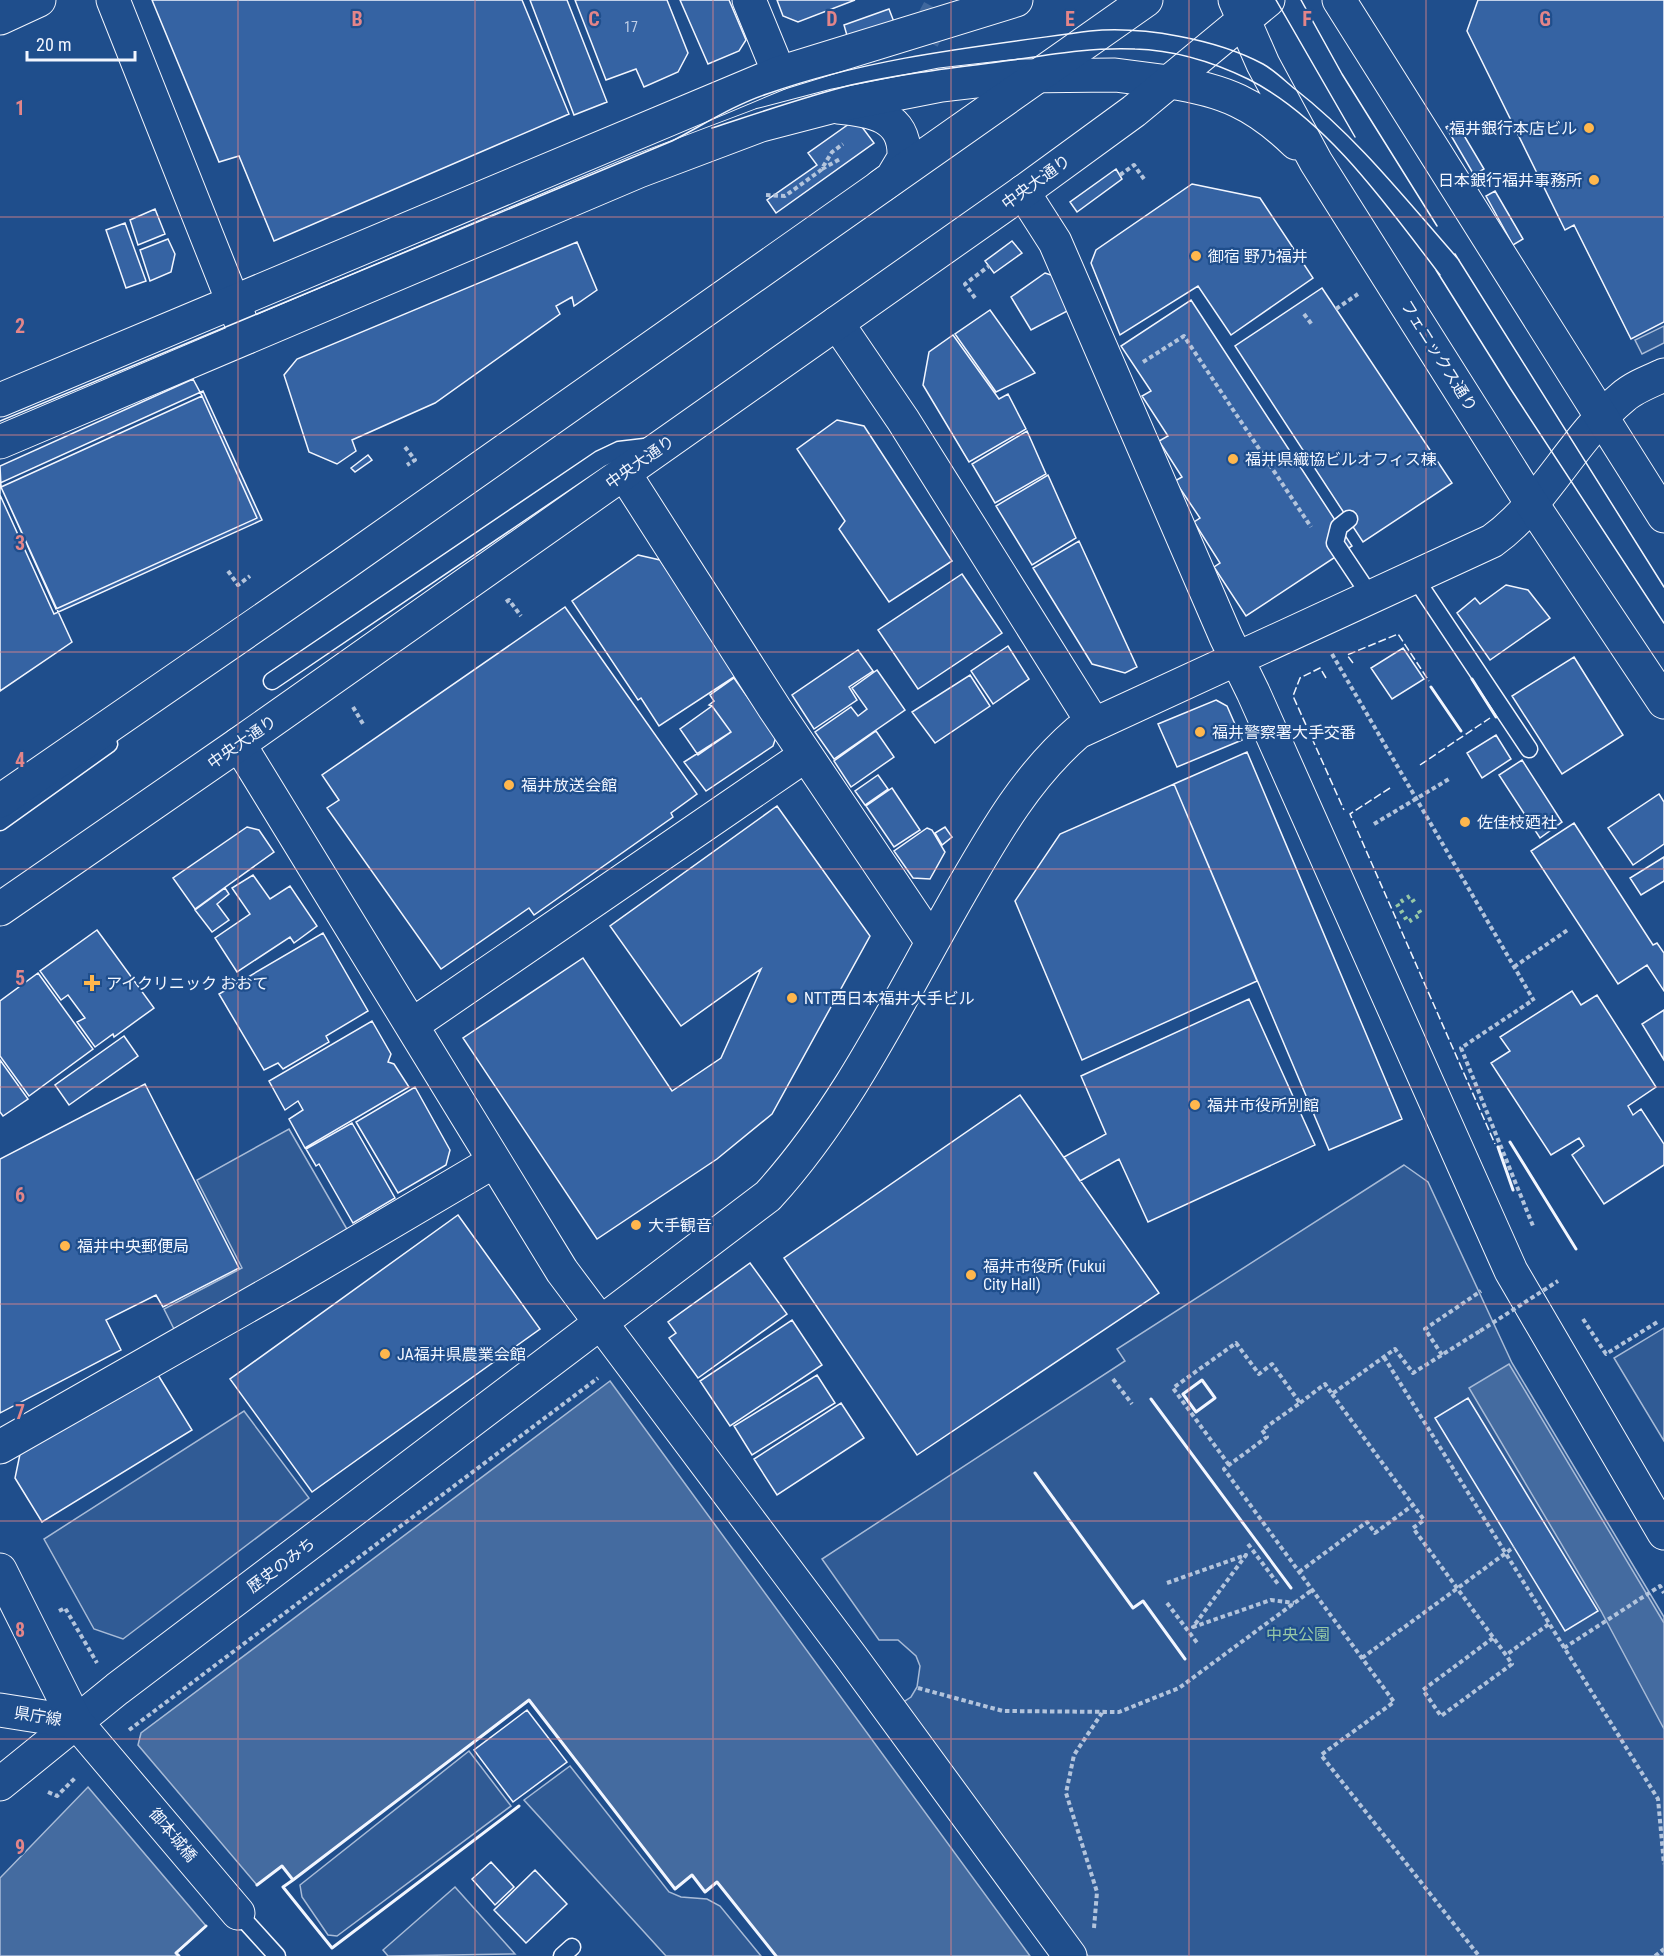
<svg xmlns="http://www.w3.org/2000/svg" width="1664" height="1956" font-family="'Roboto Condensed','Noto Sans JP',sans-serif">
<style>
.built{fill:#305b95;stroke:#a8bbd7;stroke-width:1.5}
.water{fill:#446ba0;stroke:#a8bbd7;stroke-width:1.5}
.building{fill:#3563a3;stroke:#f2f6ff;stroke-width:1.5;fill-rule:evenodd}
.lines{fill:none;stroke-linecap:round;stroke-linejoin:round}
.street-tunnel{stroke:#3f679d;stroke-width:33;stroke-dasharray:33 16;stroke-linecap:butt}
.lane-casing{stroke:#f2f6ff;stroke-width:19}
.street-casing{stroke:#f2f6ff;stroke-width:35}
.secondary-casing{stroke:#f2f6ff;stroke-width:35}
.primary-casing{stroke:#f2f6ff;stroke-width:35}
.path{stroke:#b3c4dc;stroke-width:4;stroke-dasharray:4.5 3;stroke-linecap:butt}
.lane{stroke:#1f4e8c;stroke-width:16}
.street{stroke:#1f4e8c;stroke-width:33}
.secondary{stroke:#1f4e8c;stroke-width:33}
.primary{stroke:#1f4e8c;stroke-width:33}
.tram{stroke:#f2f6ff;stroke-width:1.5}
.path-bridge{stroke:#b3c4dc;stroke-width:4;stroke-dasharray:4.5 3;stroke-linecap:butt}
.hedge{stroke:#97c8a6;stroke-width:4.5;stroke-dasharray:3 4.5;stroke-linecap:butt}
.fence{stroke:#f2f6ff;stroke-width:1.5;stroke-dasharray:8 3;stroke-linecap:butt}
.wall{stroke:#f2f6ff;stroke-width:3}
.grid{fill:none;stroke:#e38589;stroke-width:1.5;stroke-opacity:0.55}
.poi-dot{fill:#ffb74d;stroke:#1f4e8c;stroke-width:2}
.labels{text-anchor:middle;dominant-baseline:central;stroke-width:4.5;stroke-linejoin:round;paint-order:stroke}
.number-label{font-size:14px;fill:#c3d1e8}
.poi-label{font-size:16px;fill:#f2f6ff;stroke:#1f4e8c;text-anchor:start}
.street-label{font-size:16px;fill:#f2f6ff;stroke:#1f4e8c}
.park-label{font-size:16px;fill:#97c8a6;stroke:#1f4e8c}
.grid-label{font-size:20px;text-anchor:middle;font-weight:bold;fill:#e38589;stroke:#1f4e8c;stroke-width:4.5;stroke-linejoin:round;paint-order:stroke}
</style>
<rect width="100%" height="100%" fill="#1f4e8c"/>
<!-- built -->
<path class="built" d="M1664 326V343L1642 354 1635 340Z
M289 1129 348 1231 174 1329 164 1309 242 1268 197 1180Z
M1404 1165 1428 1182 1512 1363 1664 1617V1956H1088L902 1703 911 1697 917 1687 920 1666 916 1656 898 1640H879L822 1559 1125 1361 1117 1349Z
M1664 1328V1441L1614 1358Z
M244 1411 309 1498 123 1639 94 1629 44 1539Z
M469 1751 511 1806 337 1936 328 1935 302 1897 300 1885Z
M570 1766 669 1892 681 1897 707 1899 720 1906 761 1956H666L524 1800Z
M455 1887 515 1954 388 1956 383 1950Z"/>
<!-- water -->
<path class="water" d="M1509 1364 1664 1623V1729L1601 1611 1469 1388Z
M610 1381 1030 1956H776L717 1882 705 1892 692 1875 675 1889 529 1700 293 1880 282 1866 257 1885 138 1745 141 1733Z
M88 1787 206 1926 176 1952 179 1956H0V1878Z"/>
<!-- building -->
<path class="building" d="M152 0H522L569 114 274 241 239 156 219 162Z
M530 0H567L607 102 574 115Z
M575 0H667L688 53 678 72 644 87 636 69 606 80Z
M680 0H729L746 40 739 51 708 64Z
M777 0H855L798 22 783 16Z
M1478 0H1664V322L1631 339 1574 225 1565 230 1467 31Z
M889 9 894 22 848 39 844 25Z
M856 119 874 143 776 213 767 200 817 165 808 153Z
M1456 122 1484 169 1474 175 1446 127Z
M1116 169 1122 179 1077 212 1070 202Z
M1192 184 1260 198 1313 278 1231 335 1198 286 1120 335 1091 263 1096 250Z
M1495 191 1523 239 1513 245 1486 196Z
M155 209 165 234 138 245 130 220Z
M125 223 146 281 126 288 106 230Z
M168 239 175 254 171 272 150 281 140 250Z
M1012 241 1022 253 994 273 985 261Z
M577 242 597 290 574 306 572 297 556 306 560 314 435 403 352 440 356 451 337 464 309 452 284 375 297 359Z
M1045 273 1060 278 1075 307 1031 330 1011 297Z
M1322 288 1452 483 1363 542 1235 346Z
M1191 300 1352 546 1246 616 1214 567 1220 563 1194 522 1200 518 1175 481 1182 477 1159 441 1168 436 1142 396 1151 391 1121 346Z
M990 310 1035 373 996 392 955 334Z
M953 335 999 399 1008 394 1026 429 969 462 923 385 929 352Z
M193 379 202 396 1 487 0 466Z
M203 391 262 520 54 614 0 495V483ZM202 396 257 518 56 609 1 487Z
M203 391 262 520 54 614 0 495V483ZM202 396 257 518 56 609 1 487Z
M203 391 262 520 54 614 0 495V483ZM202 396 257 518 56 609 1 487Z
M203 391 262 520 54 614 0 495V483ZM202 396 257 518 56 609 1 487Z
M203 391 262 520 54 614 0 495V483ZM202 396 257 518 56 609 1 487Z
M203 391 262 520 54 614 0 495V483ZM202 396 257 518 56 609 1 487Z
M203 391 262 520 54 614 0 495V483ZM202 396 257 518 56 609 1 487Z
M203 391 262 520 54 614 0 495V483ZM202 396 257 518 56 609 1 487Z
M203 391 262 520 54 614 0 495V483ZM202 396 257 518 56 609 1 487Z
M203 391 262 520 54 614 0 495V483ZM202 396 257 518 56 609 1 487Z
M203 391 262 520 54 614 0 495V483ZM202 396 257 518 56 609 1 487Z
M203 391 262 520 54 614 0 495V483ZM202 396 257 518 56 609 1 487Z
M203 391 262 520 54 614 0 495V483ZM202 396 257 518 56 609 1 487Z
M203 391 262 520 54 614 0 495V483ZM202 396 257 518 56 609 1 487Z
M203 391 262 520 54 614 0 495V483ZM202 396 257 518 56 609 1 487Z
M203 391 262 520 54 614 0 495V483ZM202 396 257 518 56 609 1 487Z
M203 391 262 520 54 614 0 495V483ZM202 396 257 518 56 609 1 487Z
M203 391 262 520 54 614 0 495V483ZM202 396 257 518 56 609 1 487Z
M203 391 262 520 54 614 0 495V483ZM202 396 257 518 56 609 1 487Z
M203 391 262 520 54 614 0 495V483ZM202 396 257 518 56 609 1 487Z
M203 391 262 520 54 614 0 495V483ZM202 396 257 518 56 609 1 487Z
M203 391 262 520 54 614 0 495V483ZM202 396 257 518 56 609 1 487Z
M203 391 262 520 54 614 0 495V483ZM202 396 257 518 56 609 1 487Z
M203 391 262 520 54 614 0 495V483ZM202 396 257 518 56 609 1 487Z
M203 391 262 520 54 614 0 495V483ZM202 396 257 518 56 609 1 487Z
M202 396 257 518 56 609 1 487Z
M837 420 864 426 952 561 889 602 839 529 845 521 797 449Z
M1027 431 1046 474 995 503 972 464Z
M368 455 372 460 355 472 351 468Z
M1048 475 1076 538 1032 565 996 506Z
M1 487 72 642 0 691V488Z
M1079 541 1137 667 1125 673 1092 664 1033 568Z
M638 555 660 560 737 675 659 726 641 698 638 700 572 601Z
M962 574 1002 633 918 689 878 630Z
M1506 585 1528 590 1550 618 1490 660 1457 613 1475 598 1480 604Z
M565 607 697 794 671 813 673 817 534 915 529 908 441 969 327 808 339 800 322 775Z
M1008 646 1029 679 993 704 971 671Z
M1403 648 1424 679 1392 699 1371 668Z
M858 650 873 671 849 687 857 700 814 729 792 695Z
M1574 657 1623 735 1562 774 1512 696Z
M877 670 905 710 834 759 815 732 851 707 858 716 867 709 852 688Z
M970 675 990 706 935 743 912 712Z
M734 678 776 737 773 746 706 791 684 762 731 732 712 706 709 705 714 701 710 695Z
M1216 700 1227 706 1242 740 1177 767 1158 724Z
M712 706 731 732 698 755 680 729Z
M876 731 894 757 851 787 834 761Z
M1496 735 1511 759 1482 778 1467 753Z
M1247 752 1402 1119 1329 1150 1174 784Z
M1522 760 1562 822 1540 838 1499 775Z
M878 775 888 789 865 805 855 791Z
M1174 784 1257 981 1082 1060 1015 901 1060 834Z
M892 788 920 830 894 847 866 806Z
M1659 794 1664 802V844L1633 865 1608 828Z
M777 806 870 936 772 1114 717 1159 597 1239 463 1038 583 958 672 1091 721 1058 761 969 681 1026 610 926Z
M1574 823 1653 945 1657 943 1664 953V991L1647 965 1618 984 1531 851Z
M247 827 259 830 274 852 195 909 173 878Z
M945 827 952 837 942 845 935 833Z
M927 828 932 830 945 852 930 879 913 878 894 851Z
M1664 857V881L1641 895 1630 878Z
M253 875 270 899 290 886 317 926 294 943 290 937 237 972 215 938 250 914 232 888Z
M225 888 229 894 217 904 229 920 212 932 195 910Z
M97 930 154 1008 114 1037 113 1034 95 1047 77 1022 85 1018 68 995 61 1000 40 971Z
M323 933 368 1011 326 1036 329 1042 283 1069 278 1063 264 1070 219 994Z
M38 973 93 1049 29 1096 0 1056V1001Z
M1572 991 1581 1005 1597 995 1656 1087 1628 1106 1633 1115 1641 1109 1664 1144V1165L1604 1204 1572 1155 1584 1146 1579 1138 1551 1155 1491 1063 1510 1051 1500 1037Z
M1249 999 1315 1145 1148 1222 1119 1159 1080 1181 1064 1157 1106 1134 1081 1076Z
M1664 1010V1060L1642 1024Z
M372 1021 391 1054 388 1062 394 1064 409 1087 305 1148 289 1119 303 1110 298 1101 285 1110 269 1081Z
M124 1036 138 1056 69 1105 55 1085Z
M0 1060 28 1099 3 1116 0 1112Z
M145 1084 239 1268 163 1307 156 1295 106 1320 121 1350 0 1413V1159Z
M415 1087 450 1150 446 1165 398 1193 356 1122Z
M1020 1095 1159 1293 917 1455 784 1258Z
M352 1123 395 1198 353 1223 319 1164 316 1166 306 1149Z
M458 1215 540 1329 312 1492 230 1379Z
M750 1263 787 1314 698 1378 669 1338 676 1333 668 1322Z
M792 1320 822 1365 730 1426 700 1381Z
M155 1370 192 1430 42 1522 15 1478 20 1454Z
M817 1375 835 1403 752 1455 734 1426Z
M1468 1398 1598 1611 1565 1631 1435 1418Z
M841 1403 864 1438 777 1495 754 1459Z
M527 1710 567 1762 513 1802 474 1750Z
M491 1862 514 1887 495 1905 472 1879Z
M535 1870 567 1904 526 1943 494 1910Z"/>
<g class="lines">
<!-- street-tunnel -->
<path class="street-tunnel" d="M923 39 944 0"/>
<defs>
<path id="lane" d="M1349 519 1339 527 1335 543 1371 597
M1415 578 1529 749
M272 681 600 459 619 450 653 446
M0 822 109 744
M238 1913 277 1956
M562 1956 572 1947"/>
<path id="street" d="M113 0 247 337
M749 0 779 73
M0 18 39 0
M838 107C871 110 906 115 904 158L892 178 881 186
M1023 192 1055 242 1226 637 1253 692 1511 1271 1664 1533
M837 323 903 420 1093 723
M624 473 775 709 932 942
M239 744 562 1271 852 1658 1070 1956
M412 1025 806 755
M0 1447 288 1283 493 1162
M0 1784 117 1689 768 1196C849 1107 900 997 960 893 994 834 1026 777 1078 732L1492 541C1545 503 1572 439 1623 397 1634 387 1651 381 1664 375"/>
<path id="secondary" d="M0 400 779 73 1016 0
M0 442 639 171 761 125 834 106 941 85 1020 76 1115 75 1169 82
M0 1570 76 1722 238 1913
M0 1710 76 1722"/>
<path id="primary" d="M1235 0 1263 64 1316 162 1532 504 1664 702
M1339 0 1664 516
M1169 82C1224 90 1256 104 1296 143
M0 801 344 564 1146 0
M0 909 239 744 1023 192 1134 111 1268 0"/>
</defs>
<!-- lane casing -->
<use href="#lane" class="lane-casing"/>
<!-- street casing -->
<use href="#street" class="street-casing"/>
<!-- secondary casing -->
<use href="#secondary" class="secondary-casing"/>
<!-- primary casing -->
<use href="#primary" class="primary-casing"/>
<!-- path -->
<path class="path" d="M822 169 840 159
M1120 175 1134 165 1144 179
M766 195 785 196 821 170 832 152 843 144
M975 298 965 284 989 266
M1336 309 1358 294
M1304 314 1313 326
M1143 362 1184 336 1311 527
M405 447 415 460 407 465
M228 571 238 585 250 576
M506 602 509 600 521 616
M1332 654 1534 1001
M353 707 363 724
M1374 824 1449 779
M1514 967 1569 929
M1530 1002 1461 1048 1533 1226
M1583 1319 1606 1354 1659 1321
M1442 1355 1425 1329 1481 1291
M1384 1357 1658 1799 1664 1864
M1113 1379 1132 1404
M1332 1394 1424 1520 1413 1528 1506 1655 1549 1624
M1300 1403 1325 1384 1332 1394 1395 1349 1413 1373 1480 1331
M1229 1465 1173 1388 1236 1343 1259 1374 1272 1364 1300 1403 1262 1430 1267 1437 1229 1465 1224 1469 1394 1702 1321 1755 1479 1956
M1248 1544 1278 1584
M1299 1572 1367 1522 1375 1533 1413 1505
M1167 1583 1246 1555 1193 1627 1271 1600 1294 1603
M1167 1603 1198 1644
M59 1611 65 1608 97 1663
M1493 1638 1423 1690 1441 1716 1512 1664 1506 1655
M1564 1648 1660 1586 1664 1593
M1362 1658 1514 1547
M918 1688 1003 1711 1119 1712 1179 1688 1312 1590
M129 1730 598 1378
M48 1792 57 1796 76 1777
M1094 1928 1097 1892 1066 1793 1074 1755 1102 1713
M1655 1956 1664 1949"/>
<!-- lane -->
<use href="#lane" class="lane"/>
<!-- street -->
<use href="#street" class="street"/>
<!-- secondary -->
<use href="#secondary" class="secondary"/>
<!-- primary -->
<use href="#primary" class="primary"/>
<!-- tram -->
<path class="tram" d="M1276 0 1355 137
M1301 0 1342 74 1437 226
M712 128C758 113 804 97 851 85 904 73 959 67 1013 60 1053 54 1094 47 1135 49 1174 50 1213 62 1248 79 1326 118 1388 207 1440 275
M1455 254 1664 587
M1436 270 1510 388 1664 623
M0 421 672 141C703 125 734 105 767 94 871 57 981 46 1090 31 1143 26 1216 39 1263 64 1274 70 1285 81 1295 89 1358 138 1407 201 1459 260"/>
<!-- path-bridge -->
<path class="path-bridge" d="M1480 1331 1558 1281"/>
<!-- hedge -->
<path class="hedge" d="M1414 902 1410 896 1397 904 1408 922 1421 914 1418 909"/>
<!-- fence -->
<path class="fence" d="M1353 663 1347 655 1398 634 1429 681
M1326 678 1320 668 1300 678 1293 696 1344 810
M1420 765 1490 718
M1390 788 1350 814 1495 1144"/>
<!-- wall -->
<path class="wall" d="M1472 679 1496 717
M1431 687 1461 731
M1510 1142 1576 1249
M1498 1147 1513 1190
M1202 1380 1215 1398 1196 1412 1183 1394Z
M1151 1399 1291 1588
M1035 1473 1133 1608 1143 1601 1185 1659
M293 1880 283 1887 332 1948 519 1806
M257 1885 282 1866 293 1880 529 1700 675 1889 692 1875 705 1892 717 1882 776 1956
M179 1956 176 1953 206 1926"/>
</g>
<!-- grid -->
<path class="grid" d="M238 0V1956M475 0V1956M713 0V1956M951 0V1956M1189 0V1956M1426 0V1956M0 217H1664M0 435H1664M0 652H1664M0 869H1664M0 1087H1664M0 1304H1664M0 1521H1664M0 1739H1664"/>
<!-- markers -->
<g class="poi-dot">
<circle cx="1589" cy="128" r="6"/>
<circle cx="1594" cy="180" r="6"/>
<circle cx="1196" cy="256" r="6"/>
<circle cx="1233" cy="459" r="6"/>
<circle cx="1200" cy="732" r="6"/>
<circle cx="509" cy="785" r="6"/>
<circle cx="1465" cy="822" r="6"/>
<path d="M89 974h6v6h6v6h-6v6h-6v-6h-6v-6h6z"/>
<circle cx="792" cy="998" r="6"/>
<circle cx="1195" cy="1105" r="6"/>
<circle cx="636" cy="1225" r="6"/>
<circle cx="65" cy="1246" r="6"/>
<circle cx="971" cy="1275" r="6"/>
<circle cx="385" cy="1354" r="6"/>
</g>
<g class="labels">
<!-- number labels -->
<g class="number-label">
<text x="631" y="27">17</text>
</g>
<!-- poi labels -->
<g class="poi-label">
<text x="1577" y="128" text-anchor="end">福井銀行本店ビル</text>
<text x="1582" y="180" text-anchor="end">日本銀行福井事務所</text>
<text x="1208" y="256">御宿 野乃福井</text>
<text x="1245" y="459">福井県繊協ビルオフィス棟</text>
<text x="1212" y="732">福井警察署大手交番</text>
<text x="521" y="785">福井放送会館</text>
<text x="1477" y="822">佐佳枝廼社</text>
<text x="106" y="983">アイクリニック おおて</text>
<text x="804" y="998">NTT西日本福井大手ビル</text>
<text x="1207" y="1105">福井市役所別館</text>
<text x="648" y="1225">大手観音</text>
<text x="77" y="1246">福井中央郵便局</text>
<text x="983" y="1266">福井市役所 (Fukui<tspan x="983" dy="18">City Hall)</tspan></text>
<text x="397" y="1354">JA福井県農業会館</text>
</g>
<!-- street labels -->
<g class="street-label">
<text transform="translate(1036 182) rotate(-36)">中央大通り</text>
<text transform="translate(1439 356) rotate(58)">フェニックス通り</text>
<text transform="translate(640 462) rotate(-35)">中央大通り</text>
<text transform="translate(242 742) rotate(-35)">中央大通り</text>
<text transform="translate(281 1565) rotate(-37)">歴史のみち</text>
<text transform="translate(38 1716) rotate(9)">県庁線</text>
<text transform="translate(173 1835) rotate(50)">御本城橋</text>
</g>
<!-- park labels -->
<g class="park-label">
<text x="1298" y="1634">中央公園</text>
</g>
</g>
<g class="grid-label">
<text x="357" y="26">B</text>
<text x="594" y="26">C</text>
<text x="832" y="26">D</text>
<text x="1070" y="26">E</text>
<text x="1307" y="26">F</text>
<text x="1545" y="26">G</text>
<text x="20" y="115">1</text>
<text x="20" y="333">2</text>
<text x="20" y="550">3</text>
<text x="20" y="767">4</text>
<text x="20" y="985">5</text>
<text x="20" y="1202">6</text>
<text x="20" y="1419">7</text>
<text x="20" y="1637">8</text>
<text x="20" y="1854">9</text>
</g>
<!-- scale -->
<path d="M27 51v9h108v-9" fill="none" stroke="#f2f6ff" stroke-width="3"/>
<text x="36" y="51" font-size="18" fill="#f2f6ff" stroke="#1f4e8c" stroke-width="4.5" paint-order="stroke">20 m</text>
</svg>
